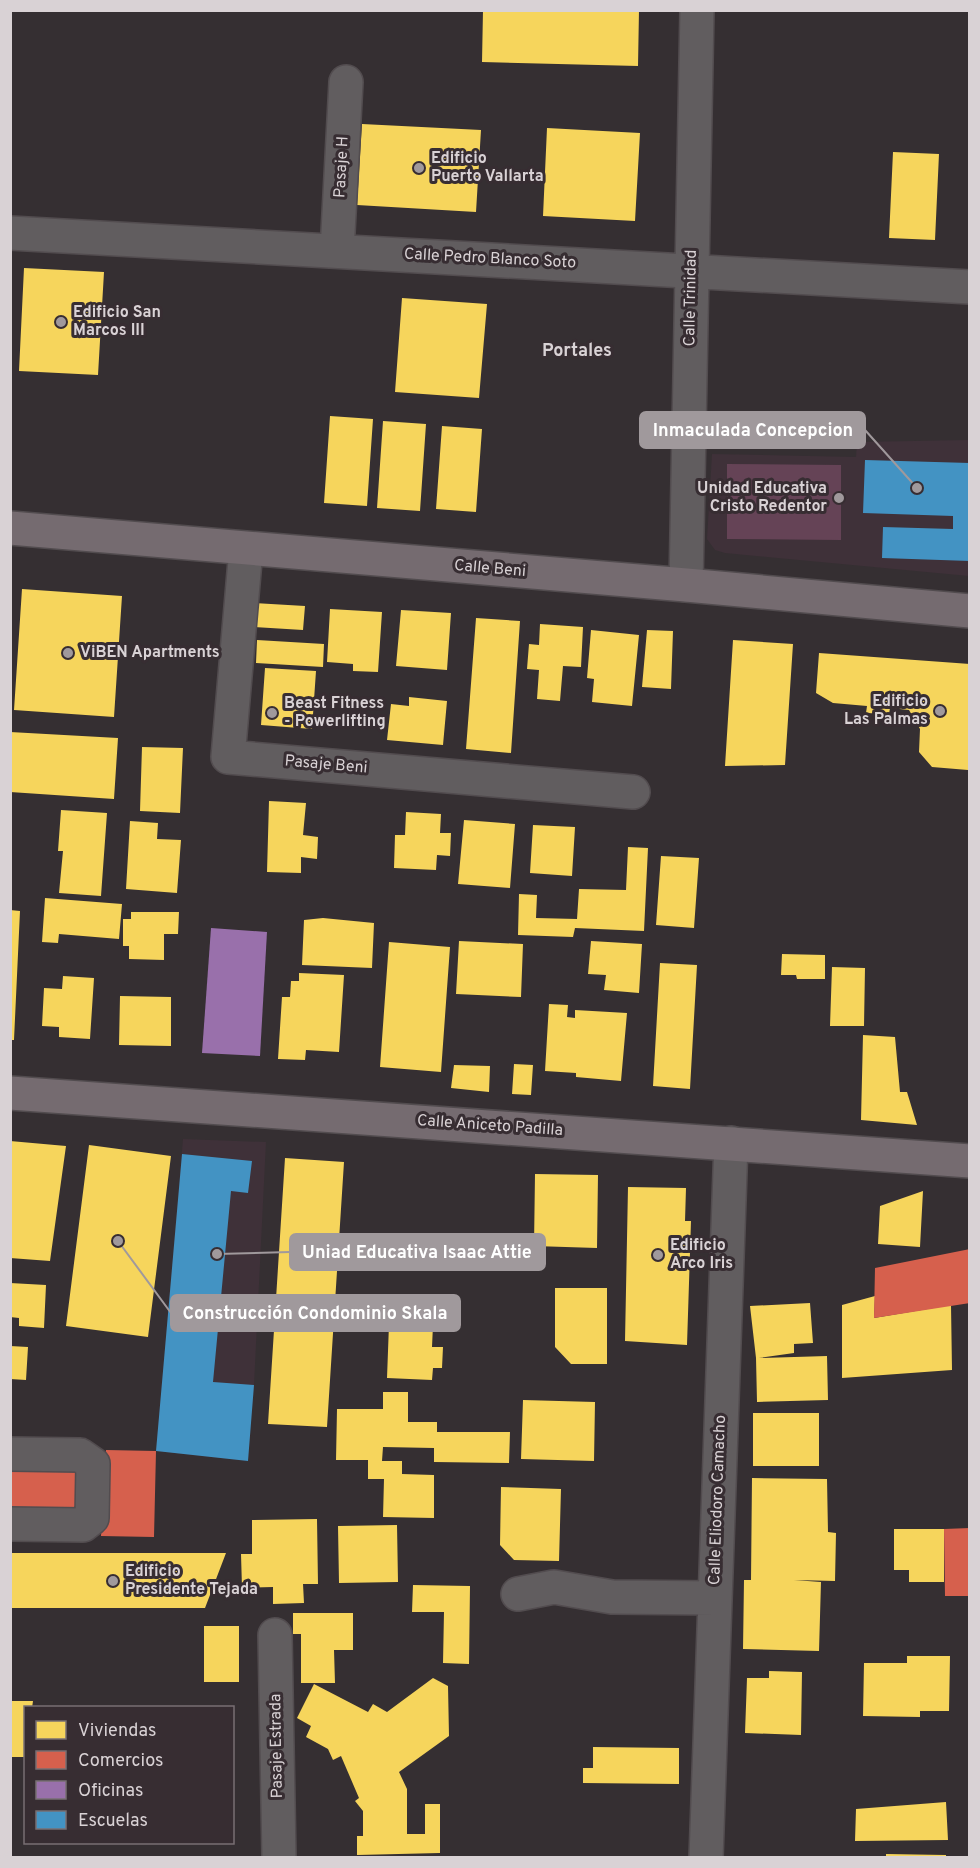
<svg xmlns="http://www.w3.org/2000/svg" width="980" height="1868" font-family="Overpass,sans-serif">
<style>
.built{fill:#3f3139}
.green{fill:#654356}
.homes{fill:#f6d55c}
.shops{fill:#d6604d}
.offices{fill:#9970ab}
.schools{fill:#4393c3}
.lines{fill:none;stroke-linecap:round;stroke-linejoin:round}
.minor-casing{stroke:#524c4f;stroke-width:36}
.major-casing{stroke:#524c4f;stroke-width:36}
.minor{stroke:#615d5f;stroke-width:33}
.major{stroke:#756b70;stroke-width:33}
.poi-dot{fill:#a0999c;stroke:#372d32;stroke-width:2}
.labels{text-anchor:middle;dominant-baseline:central;stroke-width:6;stroke-linejoin:round;paint-order:stroke}
.poi-label{font-size:16px;font-weight:bold;fill:#d9d2d5;stroke:#372d32;text-anchor:start}
.street-label{font-size:16px;fill:#d9d2d5;stroke:#372d32}
.neighbourhood-label{font-size:18px;font-weight:bold;fill:#d9d2d5;stroke:#372d32}
.leader{fill:none;stroke:#a0999c;stroke-width:2}
.callout-dot{fill:#a0999c;stroke:#372d32;stroke-width:2}
.callout{fill:#a0999c;stroke:#a0999c;stroke-width:2}
.callout-label{font-size:18px;text-anchor:middle;font-weight:bold;fill:#fff}
</style>
<rect width="100%" height="100%" fill="#352f32"/>
<!-- built -->
<path class="built" d="M969 440V576L725 553 715 550 707 539 712 454 856 457 857 442Z
M183 1139 266 1142 254 1385 248 1461 156 1451Z"/>
<!-- green -->
<path class="green" d="M727 464 841 465V540L727 539Z"/>
<!-- homes -->
<path class="homes" d="M483 10H639L638 66 482 62Z
M362 124 481 130 476 212 357 205Z
M547 128 640 133 635 221 543 216Z
M893 152 939 154 935 240 889 238Z
M24 268 104 272 98 375 19 371Z
M402 298 487 304 479 398 395 392Z
M330 416 373 419 367 506 324 503Z
M383 421 426 424 420 511 377 508Z
M442 426 482 429 476 512 436 509Z
M22 589 122 596 114 717 14 710Z
M254 603 305 606 303 630 252 627Z
M330 609 382 612 378 672 353 671V664L327 662Z
M401 610 451 613 447 670 396 666Z
M476 618 520 621 511 753 466 749Z
M540 624 583 627 581 667 563 666 560 701 537 699 539 670 527 669 529 644 539 645Z
M591 630 639 635 632 706 592 702 594 679 587 678Z
M647 630 673 631 671 689 642 687Z
M257 640 324 644 323 667 256 663Z
M733 640 793 644 785 765 725 766Z
M819 653 970 664 968 770 932 767 919 752 920 729 909 710 890 708 889 714 866 713 867 706 833 703 816 693Z
M265 668 316 671 312 729 261 725Z
M409 697 447 701 443 745 387 740 391 704 409 706Z
M10 732 118 738 114 799 10 792Z
M142 747 183 748 180 813 140 811Z
M269 801 306 803 303 835 318 837 317 859 301 857V873L267 872Z
M61 810 107 813 101 896 59 893 63 851H58Z
M406 812 441 814 440 833H451L450 856 437 855 436 870 394 868 395 835H405Z
M464 820 515 824 510 888 458 884Z
M130 821 158 823 157 839 181 840 177 893 126 889Z
M533 825 575 827 572 876 530 873Z
M628 847 648 848 644 931 575 928 573 937 518 935 519 894 537 895 536 918 577 919 579 889 626 890Z
M661 856 699 858 694 928 656 925Z
M45 898 122 904 119 939 59 934 58 943 42 942Z
M10 910 20 911 14 1040H10Z
M131 912H179L178 934H164V960L129 959V946H123V919H131Z
M323 918 374 923 372 968 302 965 304 920Z
M459 941 523 944 521 997 456 994Z
M591 941 642 944 639 993 604 990 606 975 588 974Z
M389 942 450 947 441 1072 380 1067Z
M782 954 825 955V979H797L796 975H781Z
M660 963 697 965 690 1089 653 1086Z
M832 967 865 968 864 1026H830Z
M299 973 344 975 339 1052 306 1050 305 1060 278 1059 282 997H290L291 981H299Z
M63 976 94 978 90 1039 59 1037V1027L42 1026 44 988 62 989Z
M120 996 171 997V1046L119 1045Z
M549 1004 568 1005 567 1017 575 1018V1010L627 1013 621 1081 576 1077V1073L545 1071Z
M863 1035 895 1037 900 1092H907L917 1125 861 1120Z
M514 1064 533 1065 531 1095 512 1094Z
M454 1065 490 1066 489 1092 451 1088Z
M10 1141 66 1146 50 1261 10 1258Z
M89 1145 171 1156 148 1337 66 1326Z
M285 1158 344 1162 327 1427 268 1424Z
M535 1174 598 1175 597 1248 534 1246Z
M628 1187 686 1188 685 1221H691L687 1345 625 1341Z
M923 1191 920 1247 878 1244 880 1206Z
M10 1283 46 1285 44 1328 19 1326V1318L10 1317Z
M555 1288H607V1364H571L555 1347Z
M875 1296 874 1318 951 1305 952 1370 842 1378V1305Z
M810 1303 813 1343 794 1344V1353L759 1358 827 1356 828 1400 757 1402 756 1358 750 1306Z
M389 1324 433 1325 432 1347H443L442 1368H433L432 1380 387 1378Z
M10 1346 28 1347 26 1380 10 1379Z
M383 1392H408V1422H437V1432H510L509 1463 434 1462V1448L383 1447 382 1461H402V1474L434 1475V1518L383 1517 384 1479H368V1460H336L337 1409H383Z
M523 1400 595 1402 594 1461 521 1459Z
M753 1413H819V1466H753Z
M752 1478 827 1479 828 1532 836 1533 835 1581 794 1580 821 1582 819 1651 743 1649 744 1580H751Z
M501 1487 561 1489 559 1561 514 1560 500 1545Z
M317 1519 318 1584H303L304 1603 273 1604V1587L242 1588 241 1554H252V1520Z
M397 1525 398 1582 339 1583 338 1526Z
M894 1529H944V1582H909V1570H894Z
M10 1553H226L205 1608H10Z
M413 1585 470 1586 469 1664 443 1663 444 1612H412Z
M293 1613H353V1650H334L335 1683H301V1634H293Z
M204 1626H239V1682H204Z
M907 1656H950L949 1711H920V1717L863 1716 864 1663H907Z
M769 1671 802 1672 801 1735 745 1733 747 1678H769Z
M433 1678 448 1686 449 1736 399 1772 407 1789V1834H425V1804H440V1853L357 1855V1836H363V1811L355 1801 359 1798 341 1756 333 1760 328 1749 306 1737 311 1726 297 1718 314 1684 368 1712 373 1704 387 1712Z
M10 1701H33L32 1708H26V1757H10Z
M593 1747 679 1748V1784L583 1783V1768H593Z
M946 1802 948 1840 855 1841 856 1809Z
M886 1854 946 1855V1858H886Z"/>
<!-- shops -->
<path class="shops" d="M970 1249V1303L874 1318 875 1268Z
M106 1450 156 1451 154 1537 101 1536Z
M10 1457 85 1472 83 1510 10 1515Z
M970 1528V1596H945L944 1529Z"/>
<!-- offices -->
<path class="offices" d="M211 928 267 932 260 1056 202 1053Z"/>
<!-- schools -->
<path class="schools" d="M865 460 970 463V561L882 558 883 527 953 529V516L863 513Z
M182 1154 252 1161 248 1193 231 1191 213 1382 254 1385 248 1461 156 1451Z"/>
<g class="lines">
<defs>
<path id="minor" d="M10 233 970 287
M337 251 346 82
M246 549 228 757 633 792
M686 585 697 10
M10 1454 80 1455 93 1464 92 1518 83 1525 10 1524
M518 1594 554 1587 612 1597 715 1598
M275 1635 279 1858
M706 1858 731 1143"/>
<path id="major" d="M10 528 686 585 970 611
M10 1093 970 1161"/>
</defs>
<!-- minor casing -->
<use href="#minor" class="minor-casing"/>
<!-- major casing -->
<use href="#major" class="major-casing"/>
<!-- minor -->
<use href="#minor" class="minor"/>
<!-- major -->
<use href="#major" class="major"/>
</g>
<!-- markers -->
<g class="poi-dot">
<circle cx="419" cy="168" r="6"/>
<circle cx="61" cy="322" r="6"/>
<circle cx="839" cy="498" r="6"/>
<circle cx="68" cy="653" r="6"/>
<circle cx="940" cy="711" r="6"/>
<circle cx="272" cy="713" r="6"/>
<circle cx="658" cy="1255" r="6"/>
<circle cx="113" cy="1581" r="6"/>
</g>
<g class="labels">
<!-- poi labels -->
<g class="poi-label">
<text x="431" y="159">Edificio<tspan x="431" dy="18">Puerto Vallarta</tspan></text>
<text x="73" y="313">Edificio San<tspan x="73" dy="18">Marcos III</tspan></text>
<text x="827" y="489" text-anchor="end">Unidad Educativa<tspan x="827" dy="18">Cristo Redentor</tspan></text>
<text x="80" y="653">ViBEN Apartments</text>
<text x="928" y="702" text-anchor="end">Edificio<tspan x="928" dy="18">Las Palmas</tspan></text>
<text x="284" y="704">Beast Fitness<tspan x="284" dy="18">- Powerlifting</tspan></text>
<text x="670" y="1246">Edificio<tspan x="670" dy="18">Arco Iris</tspan></text>
<text x="125" y="1572">Edificio<tspan x="125" dy="18">Presidente Tejada</tspan></text>
</g>
<!-- street labels -->
<g class="street-label">
<text transform="translate(342 167) rotate(-87)">Pasaje H</text>
<text transform="translate(490 259) rotate(3)">Calle Pedro Blanco Soto</text>
<text transform="translate(691 298) rotate(-89)">Calle Trinidad</text>
<text transform="translate(490 569) rotate(5)">Calle Beni</text>
<text transform="translate(326 765) rotate(5)">Pasaje Beni</text>
<text transform="translate(490 1126) rotate(4)">Calle Aniceto Padilla</text>
<text transform="translate(718 1500) rotate(-88)">Calle Eliodoro Camacho</text>
<text transform="translate(277 1746) rotate(-91)">Pasaje Estrada</text>
</g>
<!-- neighbourhood labels -->
<g class="neighbourhood-label">
<text x="577" y="351">Portales</text>
</g>
</g>
<!-- callouts -->
<path class="leader" d="M917 488L865 430M217 1254L290 1252M118 1241L171 1313"/>
<g class="callout-dot">
<circle cx="917" cy="488" r="6"/>
<circle cx="217" cy="1254" r="6"/>
<circle cx="118" cy="1241" r="6"/>
</g>
<g class="callout">
<rect x="640" y="412" width="225" height="36" rx="6"/>
<rect x="290" y="1234" width="255" height="36" rx="6"/>
<rect x="171" y="1295" width="289" height="36" rx="6"/>
</g>
<g class="callout-label">
<text x="753" y="436">Inmaculada Concepcion</text>
<text x="417" y="1258">Uniad Educativa Isaac Attie</text>
<text x="315" y="1319">Construcción Condominio Skala</text>
</g>
<!-- border -->
<rect width="980" height="1868" fill="none" stroke="#d9d2d5" stroke-width="24"/>
<!-- legend -->
<rect x="24" y="1706" width="210" height="138" fill="#372d32" stroke="#786f73" stroke-width="1.5"/>
<rect x="36" y="1721" width="30" height="18" fill="#f6d55c" stroke="#786f73" stroke-width="1.5"/>
<text x="78" y="1736" font-size="18" fill="#d9d2d5">Viviendas</text>
<rect x="36" y="1751" width="30" height="18" fill="#d6604d" stroke="#786f73" stroke-width="1.5"/>
<text x="78" y="1766" font-size="18" fill="#d9d2d5">Comercios</text>
<rect x="36" y="1781" width="30" height="18" fill="#9970ab" stroke="#786f73" stroke-width="1.5"/>
<text x="78" y="1796" font-size="18" fill="#d9d2d5">Oficinas</text>
<rect x="36" y="1811" width="30" height="18" fill="#4393c3" stroke="#786f73" stroke-width="1.5"/>
<text x="78" y="1826" font-size="18" fill="#d9d2d5">Escuelas</text>
</svg>
